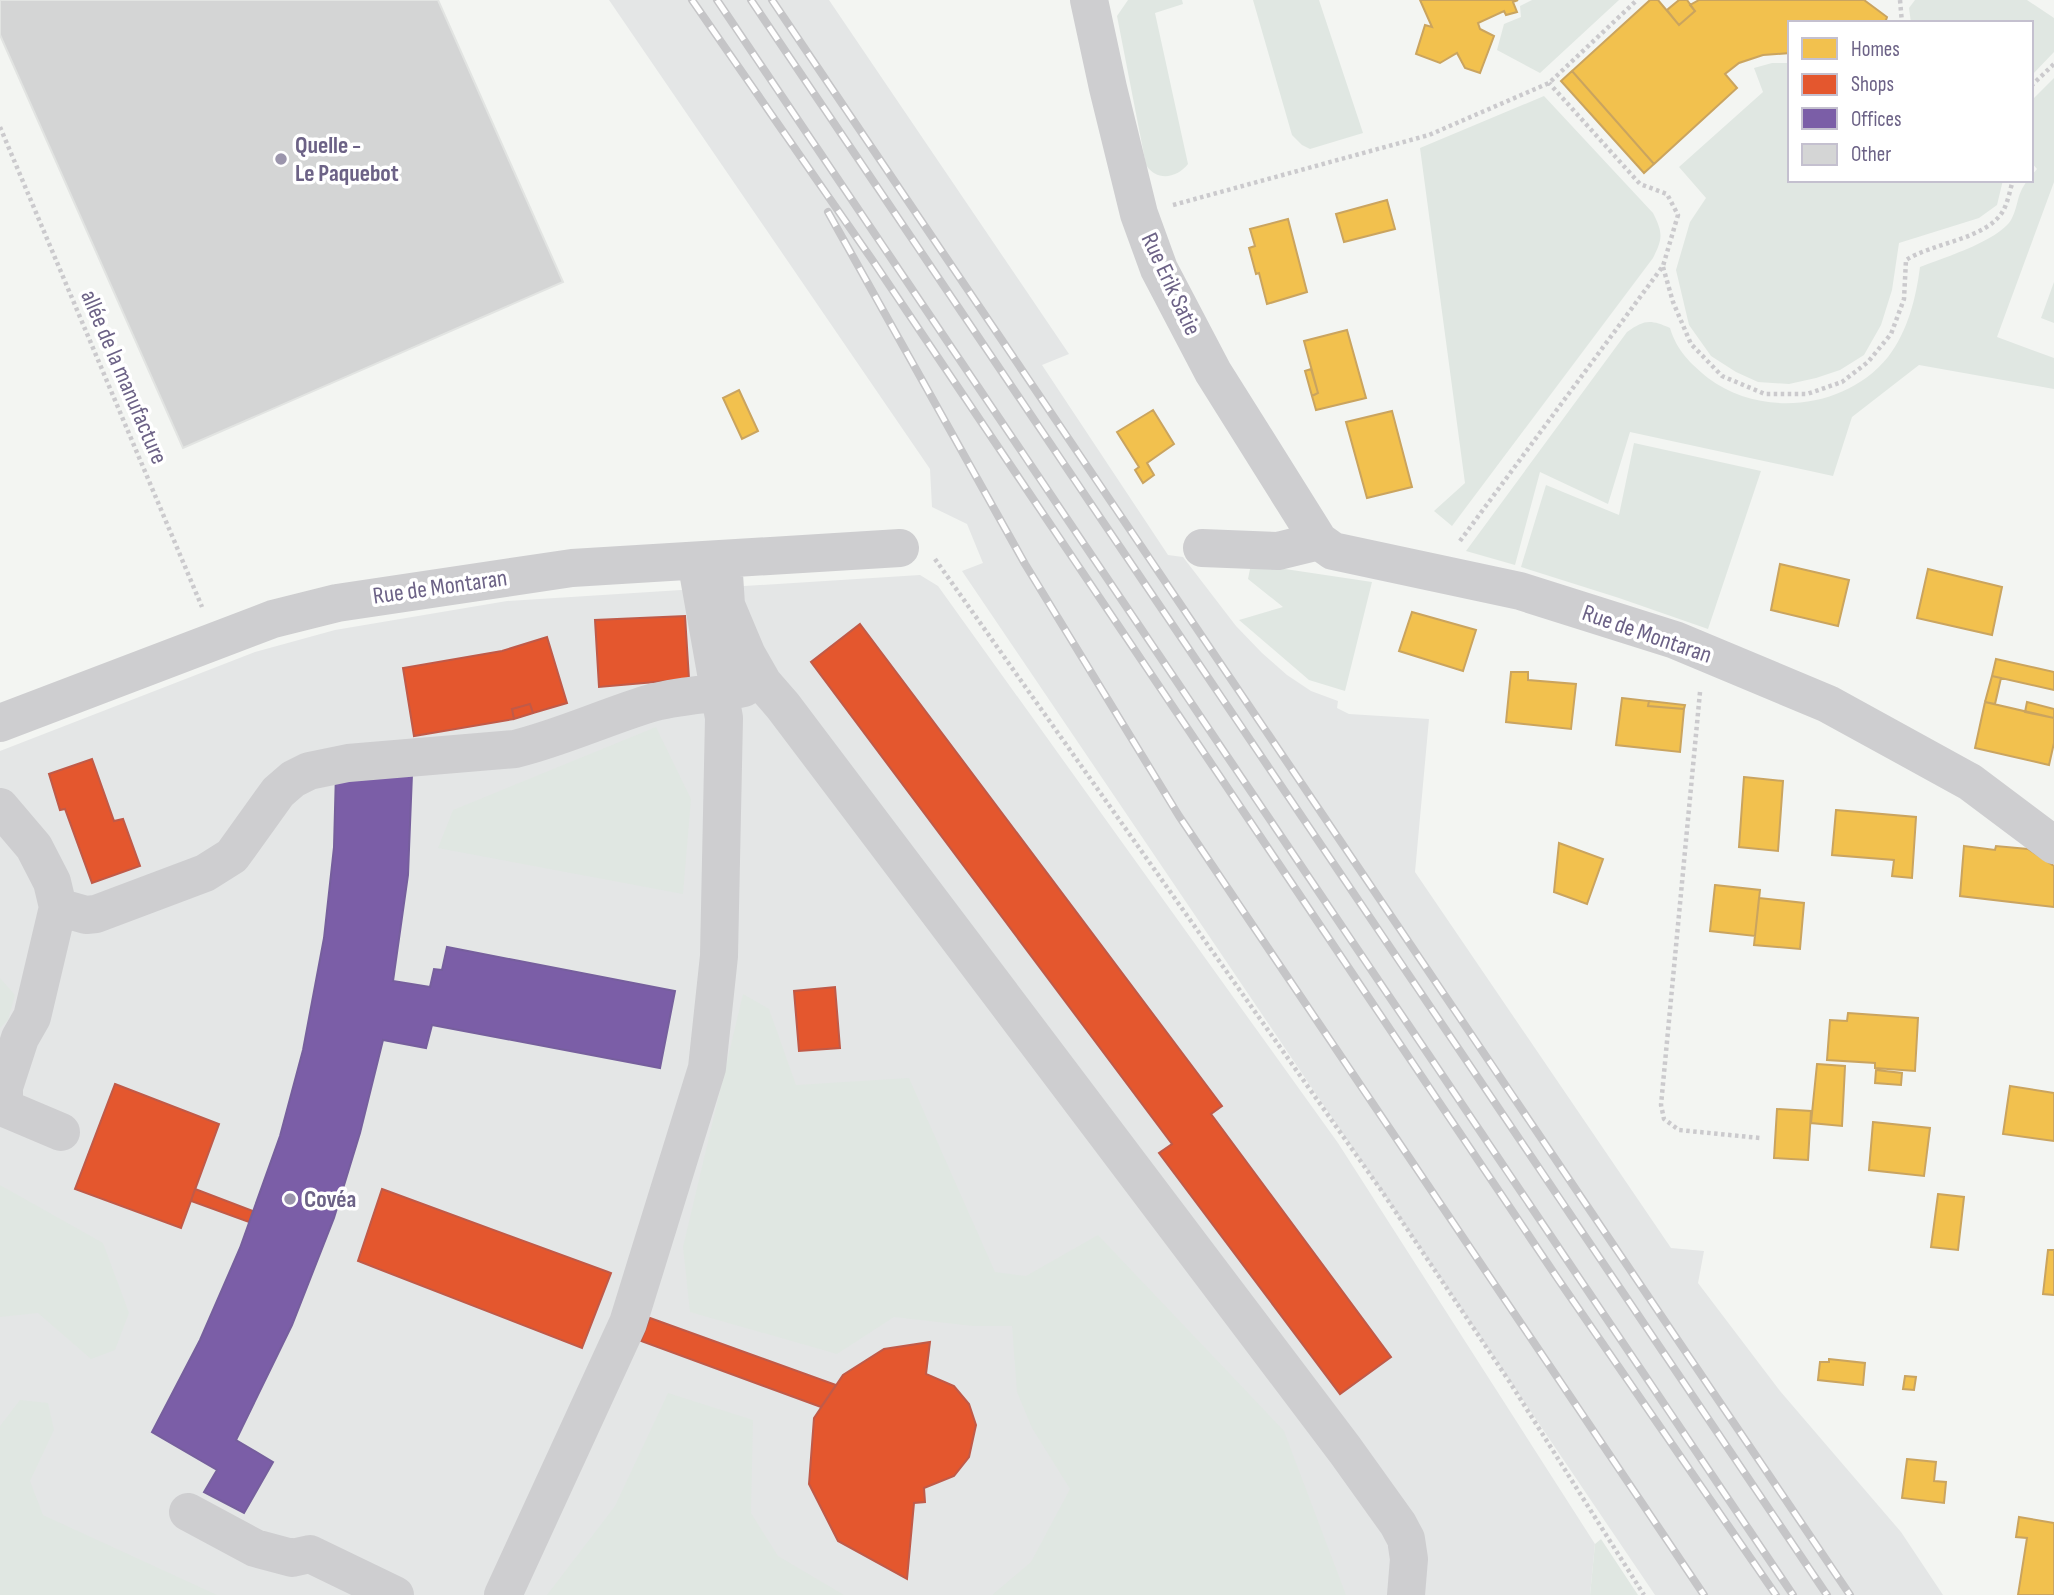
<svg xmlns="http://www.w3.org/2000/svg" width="2054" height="1595" font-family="'Sofia Sans Condensed',sans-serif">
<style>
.built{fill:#e4e6e6}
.green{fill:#e0e7e2}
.homes{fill:#f2c14e;stroke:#caa45f;stroke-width:2}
.shops{fill:#e4572e;stroke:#c05a48;stroke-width:2}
.offices{fill:#7b5ea7;stroke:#765f9d;stroke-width:2}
.building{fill:#d4d5d5;stroke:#e2e4e2;stroke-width:2}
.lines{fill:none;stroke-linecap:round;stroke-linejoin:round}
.path{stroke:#cbcacd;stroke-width:4.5;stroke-dasharray:3.5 3.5;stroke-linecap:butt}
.minor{stroke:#ceced0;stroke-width:38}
.rail-casing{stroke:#c5c5c7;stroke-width:8}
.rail{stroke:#fff;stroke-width:5;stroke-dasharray:16;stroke-linecap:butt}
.poi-dot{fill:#9b95ac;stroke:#fff;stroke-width:2.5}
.labels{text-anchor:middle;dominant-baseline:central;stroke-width:7;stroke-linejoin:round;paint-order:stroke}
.poi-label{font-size:24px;font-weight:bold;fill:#6c6286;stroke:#fff;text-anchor:start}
.street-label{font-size:24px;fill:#6c6286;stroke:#fff}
</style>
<rect width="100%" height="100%" fill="#f3f5f2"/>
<!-- built -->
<path class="built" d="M609 0H829L1069 354 1042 365 1168 555 1183 557 1236 626 1262 653 1287 675 1311 691 1338 701 1337 708 1349 714 1429 719 1415 872 1671 1248 1704 1251 1698 1283 1780 1391 1901 1532 1943 1595H1655L962 571 983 563 967 524 932 507 930 469Z
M920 575 938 586 1338 1143 1595 1544 1590 1595H0V751L255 652 335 630 507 601Z"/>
<!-- green -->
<path class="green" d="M1128 0H1182L1183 4 1155 13 1188 164C1177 178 1157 182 1146 165L1117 16Z
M1253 0H1319L1363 133 1310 149 1302 145 1292 135Z
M1532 0H1619L1540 73 1497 50 1504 24 1521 17 1520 6Z
M1915 0H2027L2054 18V52L2031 76V23H1911L1909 8Z
M1772 63H1790V180H2003L1997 205 1979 218 1899 243 1892 290 1881 325 1864 355 1840 370 1816 378 1789 384 1758 382 1736 372 1711 356 1689 325 1676 270 1690 222 1706 198 1679 167 1763 92 1754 68Z
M2054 78V182L1997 337 2054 358V389L1919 365 1852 417 1833 476 1630 432 1608 504 1540 472 1515 565 1466 551 1627 332C1644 320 1650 319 1670 328 1677 351 1690 363 1708 378 1761 418 1845 410 1888 357 1908 331 1916 298 1920 267 1943 258 1998 241 2011 220 2019 206 2016 194 2028 180H2031V176L2037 169 2031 162V101Z
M1544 96 1653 213C1663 233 1663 238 1653 258L1452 526 1434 511 1465 483 1420 148Z
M2054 282V323L2041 318Z
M1634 443 1761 471 1708 629 1619 598 1521 567 1546 485 1619 515Z
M1251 564 1372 582 1345 691 1309 680 1239 620 1283 607 1248 579Z
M656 727 691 799 683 894 438 848 453 810Z
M0 978 15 995 8 1020 0 1028Z
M743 994 769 1009 796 1085 909 1078 995 1272 1026 1276 1098 1235 1284 1431 1346 1595H992L1031 1562 1070 1489 1032 1428 1017 1392 1012 1326H973L894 1317 837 1354 690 1312 683 1247Z
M0 1185 103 1243 129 1313 115 1350 91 1359 38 1313 0 1317Z
M668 1393 753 1420 751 1513 778 1556 844 1595H547L615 1506Z
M20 1400 48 1403 54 1430 30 1481 43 1515 217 1595H0V1426Z
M1601 1539 1638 1595H1590L1595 1544Z"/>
<!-- homes -->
<path class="homes" d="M1420 0H1518L1513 2 1517 12 1506 15 1504 11 1478 23 1480 29 1494 36 1480 73 1465 68 1457 53 1440 63 1416 54 1425 25 1432 27Z
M1650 0H1658L1679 25 1695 11 1690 5 1699 0H1864L1887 17 1885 23H1790V53L1763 55 1739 63 1725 74 1737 88 1654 164 1572 71Z
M1679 0H1687L1695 11 1679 25 1667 10Z
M1572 71 1654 164 1644 173 1561 81Z
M1387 200 1395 229 1344 242 1336 214Z
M1288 219 1307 292 1267 304 1259 273 1256 274 1249 248 1255 246 1250 229Z
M1347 330 1366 398 1316 410 1312 396 1318 393 1304 341Z
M1311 369 1318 393 1312 396 1305 371Z
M739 390 758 431 742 439 723 398Z
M1153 410 1174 444 1147 463 1154 475 1143 483 1135 470 1139 467 1117 432Z
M1392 411 1412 487 1367 498 1346 422Z
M1780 564 1849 580 1838 626 1771 610Z
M1928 569 2002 587 1992 635 1917 618Z
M1412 612 1476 630 1463 671 1399 651Z
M1996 659 2054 672V690L1992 676Z
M1511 672H1528V680L1576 684 1571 729 1506 722Z
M1992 676 2001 678 1995 704 1985 702Z
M1622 698 1649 701 1648 706 1684 709 1680 752 1616 745Z
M1649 701 1685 705 1684 709 1648 706Z
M1985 702 2054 718V743L2049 765 1975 748Z
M2027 702 2054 709V718L2025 712Z
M1744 777 1783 781 1778 851 1739 847Z
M1836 810 1916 817 1912 878 1892 876 1894 860 1832 855Z
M1559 843 1603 859 1587 904 1554 892Z
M1964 846 1995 850 1996 846 2028 849 2054 866V907L1960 896Z
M1715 885 1760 890 1755 936 1710 931Z
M1759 898 1804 903 1800 949 1754 945Z
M1848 1013 1918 1018 1915 1071 1875 1068V1063L1827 1060 1830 1020 1847 1021Z
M1817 1064 1845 1066 1842 1126 1811 1123Z
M1876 1070 1902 1073 1901 1085 1875 1083Z
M2010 1086 2054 1093V1141L2003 1134Z
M1777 1109 1811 1111 1808 1160 1774 1158Z
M1873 1122 1930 1128 1924 1176 1869 1170Z
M1938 1194 1964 1197 1958 1250 1931 1247Z
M2048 1250H2054V1295L2043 1294Z
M1829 1359 1865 1363 1863 1385 1818 1380 1820 1362H1829Z
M1905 1376 1916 1377 1914 1390 1903 1389Z
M1907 1459 1936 1462 1934 1481 1946 1482 1944 1503 1902 1498Z
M2019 1517 2054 1523V1595H2018L2027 1538 2016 1537Z"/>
<!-- shops -->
<path class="shops" d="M685 616 689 679 599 687 595 620Z
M860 624 1222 1106 1211 1114 1391 1357 1340 1394 1159 1153 1172 1144 811 662Z
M547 637 567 703 533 713 530 704 512 709 514 719 414 736 403 668 502 651Z
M530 704 533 713 514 719 512 709Z
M92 759 114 821 123 819 140 866 92 883 65 809 60 810 49 774Z
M835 987 840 1048 799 1051 794 991Z
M115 1084 219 1124 181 1228 75 1189Z
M195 1189 253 1211 249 1222 191 1201Z
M382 1189 611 1273 582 1348 358 1261Z
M650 1318 836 1385 821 1407 641 1341Z
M930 1342 926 1374 954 1386 969 1404 976 1425 969 1457 954 1476 924 1488 925 1502 914 1503 907 1579 838 1541 809 1484 814 1418 843 1375 884 1349Z"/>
<!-- offices -->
<path class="offices" d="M336 772 412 774 408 875 393 981 430 987 434 969 442 970 447 947 675 991 660 1068 432 1025 426 1048 383 1040 360 1133 334 1218 292 1325 236 1440 273 1462 244 1513 204 1492 217 1470 152 1432 200 1340 240 1248 280 1136 303 1050 324 938 334 847Z"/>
<!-- building -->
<path class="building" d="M0 0H438L563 282 183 448 0 35Z"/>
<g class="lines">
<!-- path -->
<path class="path" d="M1900 0 1902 23
M2031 86 2054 64
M0 127 202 607
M1173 205 1429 135 1549 83 1637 0
M1663 267 1673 302 1691 344 1722 376 1765 394H1807L1842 382 1868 362 1891 334 1904 299 1906 260C1932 243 1987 239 2003 211 2008 202 2010 190 2013 180
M1460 541 1663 266 1678 215 1667 194 1640 184 1549 83
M935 559 1381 1190 1509 1381 1644 1595
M1700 692 1661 1105 1664 1119 1679 1130 1760 1138"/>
<!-- minor -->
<path class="minor" d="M1089 0 1108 88 1139 214 1159 269 1213 372 1319 541 1333 551 1520 591 1675 640 1828 704 1970 782 2054 845
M1202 548 1278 551 1319 541
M723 559 726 605 747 655 763 683 783 706 1345 1450 1398 1524 1406 1539 1409 1559 1406 1595
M0 723 273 619 337 603 572 568 900 548
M0 807 34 847 52 882 58 907 32 1017 20 1038 4 1087V1101L9 1110 61 1132
M58 907 86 915 96 914 205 873 232 856 278 792 293 779 309 771 348 763 515 749C560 738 603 718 648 704 679 695 712 695 744 688
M188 1512 255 1548 292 1558 310 1554 395 1595
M503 1595 628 1323 707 1068 719 956 724 718 699 577"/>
<defs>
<path id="rail" d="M692 0 873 261 1558 1279 1776 1595
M717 0 1793 1595
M751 0 1827 1595
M772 0 1850 1595
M828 212 1025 564 1179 816 1704 1595"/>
</defs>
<!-- rail casing -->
<use href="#rail" class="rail-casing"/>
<!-- rail -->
<use href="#rail" class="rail"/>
</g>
<!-- markers -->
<g class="poi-dot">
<circle cx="281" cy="159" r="7"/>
<circle cx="290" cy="1199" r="7"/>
</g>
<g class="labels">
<!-- poi labels -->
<g class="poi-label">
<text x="295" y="145">Quelle -<tspan x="295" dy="28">Le Paquebot</tspan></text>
<text x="304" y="1199">Covéa</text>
</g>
<!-- street labels -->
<g class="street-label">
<text transform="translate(1171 284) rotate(65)">Rue Erik Satie</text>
<text transform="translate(124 377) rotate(67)">allée de la manufacture</text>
<text transform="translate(440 587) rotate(-8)">Rue de Montaran</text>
<text transform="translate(1647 634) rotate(19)">Rue de Montaran</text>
</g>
</g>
<!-- legend -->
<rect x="1788" y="21" width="245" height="161" fill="#ffffff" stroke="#c4c0cf" stroke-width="2"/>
<rect x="1802" y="38" width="35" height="21" fill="#f2c14e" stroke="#c4c0cf" stroke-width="2"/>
<text x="1851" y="56" font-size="21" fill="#6c6286">Homes</text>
<rect x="1802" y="74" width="35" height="21" fill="#e4572e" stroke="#c4c0cf" stroke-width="2"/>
<text x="1851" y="91" font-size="21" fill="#6c6286">Shops</text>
<rect x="1802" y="108" width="35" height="21" fill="#7b5ea7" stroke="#c4c0cf" stroke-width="2"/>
<text x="1851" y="126" font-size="21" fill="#6c6286">Offices</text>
<rect x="1802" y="144" width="35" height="21" fill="#d4d5d5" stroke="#c4c0cf" stroke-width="2"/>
<text x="1851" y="161" font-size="21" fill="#6c6286">Other</text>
</svg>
